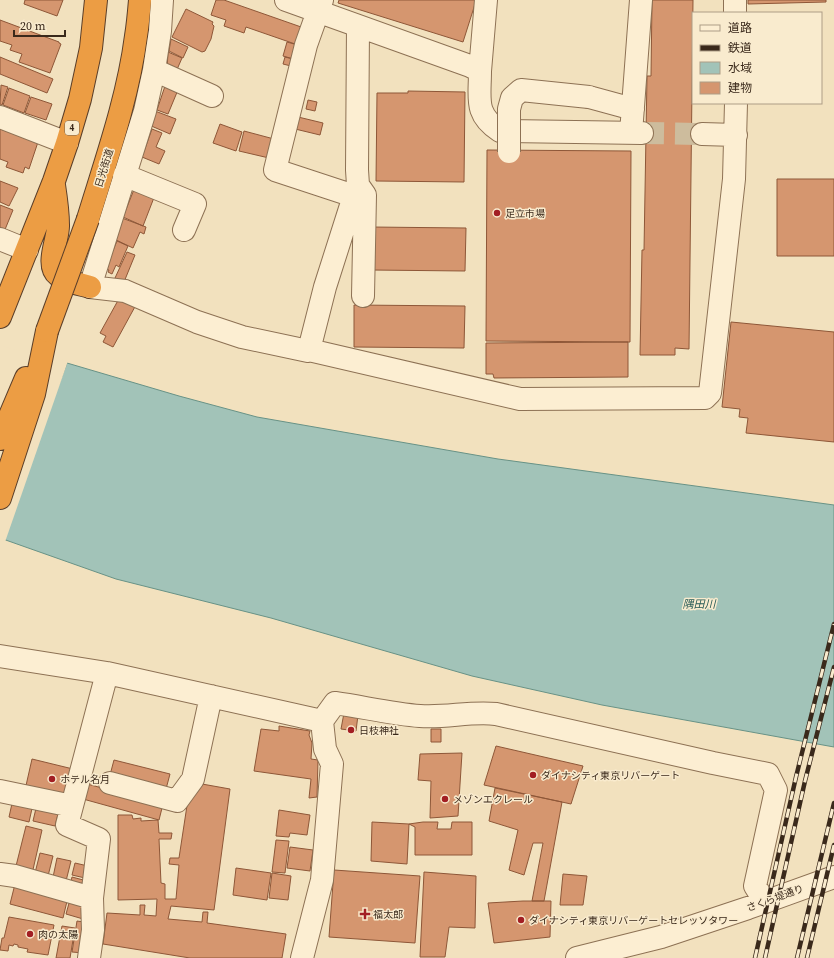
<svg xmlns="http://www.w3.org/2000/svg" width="834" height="958" font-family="'Source Serif 4','Noto Sans JP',serif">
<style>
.water{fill:#a2c3b8;stroke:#689286}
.pier{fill:#f2e1be}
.building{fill:#d5966f;stroke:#8e5738}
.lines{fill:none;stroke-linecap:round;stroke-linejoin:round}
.minor-tunnel{stroke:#cdbc9d;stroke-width:22;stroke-dasharray:22 11;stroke-linecap:butt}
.minor-casing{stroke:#8d7154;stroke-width:24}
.highway-casing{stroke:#5a3e29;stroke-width:24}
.minor{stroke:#fceed2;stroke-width:22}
.highway{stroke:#ec9d44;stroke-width:22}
.rail-casing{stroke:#3a291b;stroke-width:4.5}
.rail{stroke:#f9ebce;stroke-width:3;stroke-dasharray:9;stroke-linecap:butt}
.minor-bridge-casing{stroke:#8d7154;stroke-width:24;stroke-linecap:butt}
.highway-bridge-casing{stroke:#5a3e29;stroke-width:24;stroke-linecap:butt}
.minor-bridge{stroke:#fceed2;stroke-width:22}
.highway-bridge{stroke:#ec9d44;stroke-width:22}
.poi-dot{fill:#a21e23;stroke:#f9ebce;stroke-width:1.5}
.labels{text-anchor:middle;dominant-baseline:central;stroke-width:3;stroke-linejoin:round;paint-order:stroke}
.shield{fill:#f9ebce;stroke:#736351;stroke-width:1}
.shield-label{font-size:9px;font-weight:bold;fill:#3a291b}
.street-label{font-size:10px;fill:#3a291b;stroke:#f9ebce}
.poi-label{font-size:10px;fill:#3a291b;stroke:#f9ebce;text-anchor:start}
.water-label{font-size:11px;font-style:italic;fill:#285c57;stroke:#f9ebce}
</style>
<rect width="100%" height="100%" fill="#f2e1be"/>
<!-- water -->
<path class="water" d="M67 363 179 396 257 417 498 459 834 505V747L602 705 472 676 271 618 116 579 0 538Z"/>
<!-- pier -->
<path class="pier" d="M0 346 68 361 5 542 0 540Z"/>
<!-- building -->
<path class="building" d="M25 0H63L57 16 24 4Z
M216 0H224L304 28 298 45 246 27 244 33 224 26 226 20 211 15Z
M339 0H474L476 1 463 42 338 3Z
M652 0H693L689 349 675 348V355H640L642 250H644L647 76H651Z
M748 0H826V2L748 4Z
M186 9 213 22 212 24 214 26 211 39 205 51 202 52 172 37Z
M0 20 59 42V43L61 44 50 73 19 62 22 54 10 50 12 45 0 41Z
M171 39 188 47 183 58 169 51Z
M287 42 301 46 297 60 283 56Z
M168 52 182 58 175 74 167 70Z
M0 57 53 79 47 93 0 74Z
M285 57 297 60 295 67 283 64Z
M167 80 180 85 168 114 157 110Z
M1 85 8 87 2 105 0 104Z
M9 88 30 96 24 113 3 105Z
M408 91 465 92 464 182 376 181 377 93H408Z
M31 97 52 104 46 120 25 113Z
M308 100 317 102 315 111 306 109Z
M155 111 176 119 170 134 149 125Z
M294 116 323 123 320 135 291 128Z
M220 124 242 132 236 151 213 143Z
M0 129 38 142 29 169 25 167 23 173 6 167 8 162 0 159Z
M152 129 162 133 156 147 165 151 159 164 142 157Z
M244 131 274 139 269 158 239 151Z
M487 150 631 151 630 342 486 341Z
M777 179H834V256H777Z
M0 181 18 188 9 206 0 202Z
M135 187 155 195 143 226 123 217Z
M0 205 13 210 4 232 0 230Z
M122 218 146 227 144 234 140 232 133 248 114 239Z
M371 227 466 228 465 271 371 270Z
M117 241 128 246 119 267 116 265 112 274 108 272 109 270 105 269Z
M127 252 135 255 124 282 115 278Z
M121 295 137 303 113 347 103 342 106 336 100 333Z
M354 305 465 306 464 348 354 347Z
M731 322 834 332V442L746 433 748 418 739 417 740 409 722 407Z
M628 342V377L494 378 493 374H486V343Z
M344 713 358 715 356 731 341 729Z
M279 726 310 731 309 735 312 743 311 759 318 760 317 797 309 798 311 779 254 771 261 729 279 731Z
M431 729H441V742H431Z
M496 746 583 766 571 804 484 785Z
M462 753 458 816 430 818 431 781 418 780 420 754Z
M32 759 73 769 66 800 25 790Z
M114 760 170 774 166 789 110 775Z
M87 784 163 804 159 820 83 799Z
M202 784 230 789 214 910 171 906 168 919 202 922 203 912H208L207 923 286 934 282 958H190L103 944 107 913 140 915V905H145L144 915 156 916 157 899 118 900V815H132L133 819 141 818V821L158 820 159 833H172L171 839H159L161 883 165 884V899H176L179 865 169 864 170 858H179L188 799Z
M495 788 562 802 544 901H532L543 843H533L524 875 509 870 518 830 489 821Z
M13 799 33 804 29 822 9 817Z
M37 804 59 810 55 826 33 821Z
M279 810 310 815 307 835 290 833 289 837 276 836Z
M372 822 409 824 407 864 371 861Z
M423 822H438L437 829H451L452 822H472V855H415V827L409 824Z
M26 826 42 830 32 874 15 870Z
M276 840 289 841 285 873 272 872Z
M290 847 313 850 310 871 287 868Z
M40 853 53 856 47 880 34 877Z
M57 858 71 861 65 885 52 882Z
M75 863 88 866 85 878 72 875Z
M236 868 271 873 267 900 233 895Z
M334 870 420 876 415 943 329 937Z
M424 872 476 876 475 928 449 927 445 957H420Z
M272 873 291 876 288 900 269 898Z
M563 874 587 876 583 905H560Z
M72 877 87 881 84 892 69 889Z
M15 884 68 897 63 918 10 904Z
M71 896 87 901 90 921 66 914Z
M523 901H551L550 937 494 943 488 903Z
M9 917 54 925 48 955 27 952 28 949 18 947V945L14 944 13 946 9 945 8 951 0 950 2 938H4Z
M77 921 90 923 84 953 72 952Z
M62 926 75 928 70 958H56Z"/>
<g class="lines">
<!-- minor-tunnel -->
<path class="minor-tunnel" d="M642 133 702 134"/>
<defs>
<path id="minor" d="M162 0 160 31 154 70 145 111 90 287 125 291 197 322 242 337 308 351 309 350 520 399 705 398 710 393 734 179 736 103
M286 0 470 66 480 71C480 99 474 114 500 131L642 133
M735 0V13
M358 26 357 170 358 185 365 195 363 296
M154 70 212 96
M480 71 486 0
M589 97 633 109
M0 117 67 143
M631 133 641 0
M702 134 736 135
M124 175 195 204 184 230
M0 239 27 250
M309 350 325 287 354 196 275 170 306 45 322 0
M0 656 107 673 322 721 335 703C363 707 393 714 420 716 446 718 471 711 496 714L713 763 768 774 776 790 755 886 765 902
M110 783 177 801 193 779 211 696
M0 791 72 806
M0 874 15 876 92 898
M89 958 93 930 92 898 99 839 67 825 107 673
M302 958 322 880 332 764 325 749 322 721
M577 958 661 937 748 908 834 877"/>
<path id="highway" d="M54 185C56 198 58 212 58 225 59 238 45 265 58 275 66 282 80 284 90 287
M88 219C106 160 128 98 136 36 138 24 139 12 140 0
M0 317 54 181 67 143 80 99 91 48 96 0
M0 439 26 378
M0 498 34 394 47 331"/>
</defs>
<!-- minor casing -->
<use href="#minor" class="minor-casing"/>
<!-- highway casing -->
<use href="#highway" class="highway-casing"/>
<!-- minor -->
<use href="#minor" class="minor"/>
<!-- highway -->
<use href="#highway" class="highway"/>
<defs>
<path id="rail" d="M755 958 796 777 834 624
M765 958 805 781 834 667
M797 958 834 803
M807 958 834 845"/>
</defs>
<!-- rail casing -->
<use href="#rail" class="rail-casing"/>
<!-- rail -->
<use href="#rail" class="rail"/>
<defs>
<path id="minor-bridge" d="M509 152V109L512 98 521 90 589 97"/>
<path id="highway-bridge" d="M47 331 88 219"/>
</defs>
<!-- minor-bridge casing -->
<use href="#minor-bridge" class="minor-bridge-casing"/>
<!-- highway-bridge casing -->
<use href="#highway-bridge" class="highway-bridge-casing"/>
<!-- minor-bridge -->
<use href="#minor-bridge" class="minor-bridge"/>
<!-- highway-bridge -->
<use href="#highway-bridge" class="highway-bridge"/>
</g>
<!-- markers -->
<g class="poi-dot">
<circle cx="497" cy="213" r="4"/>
<circle cx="351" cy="730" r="4"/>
<circle cx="533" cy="775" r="4"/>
<circle cx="52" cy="779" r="4"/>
<circle cx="445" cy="799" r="4"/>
<path d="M363 908h4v4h4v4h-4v4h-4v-4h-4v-4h4z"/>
<circle cx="521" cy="920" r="4"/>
<circle cx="30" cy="934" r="4"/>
</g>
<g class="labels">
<!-- shield labels -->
<rect class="shield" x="65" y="121" width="14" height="14" rx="3"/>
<g class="shield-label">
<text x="72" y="128">4</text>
</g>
<!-- street labels -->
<g class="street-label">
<text transform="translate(104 168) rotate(-73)">日光街道</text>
<text transform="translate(775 898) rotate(-20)">さくら堤通り</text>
</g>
<!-- poi labels -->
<g class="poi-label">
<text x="505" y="213">足立市場</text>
<text x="359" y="730">日枝神社</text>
<text x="541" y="775">ダイナシティ東京リバーゲート</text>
<text x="60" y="779">ホテル名月</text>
<text x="453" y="799">メゾンエクレール</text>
<text x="373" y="914">福太郎</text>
<text x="529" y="920">ダイナシティ東京リバーゲートセレッソタワー</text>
<text x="38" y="934">肉の太陽</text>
</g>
<!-- water labels -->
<g class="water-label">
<text x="699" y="604">隅田川</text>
</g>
</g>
<!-- legend -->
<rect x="692" y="12" width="130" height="92" fill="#f9ebce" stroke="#ad9d86"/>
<rect x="700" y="25" width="20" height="6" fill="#fceed2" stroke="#ad9d86"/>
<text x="728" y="32" font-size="12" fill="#3a291b">道路</text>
<rect x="700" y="45" width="20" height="6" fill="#3a291b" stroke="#ad9d86"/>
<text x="728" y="52" font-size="12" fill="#3a291b">鉄道</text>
<rect x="700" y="62" width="20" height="12" fill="#a2c3b8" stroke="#ad9d86"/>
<text x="728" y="72" font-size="12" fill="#3a291b">水域</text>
<rect x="700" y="82" width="20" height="12" fill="#d5966f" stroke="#ad9d86"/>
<text x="728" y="92" font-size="12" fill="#3a291b">建物</text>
<!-- scale -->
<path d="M14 30v6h51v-6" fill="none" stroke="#3a291b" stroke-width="2"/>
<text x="20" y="30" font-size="12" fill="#3a291b" stroke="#f9ebce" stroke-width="3" paint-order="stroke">20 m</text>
</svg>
